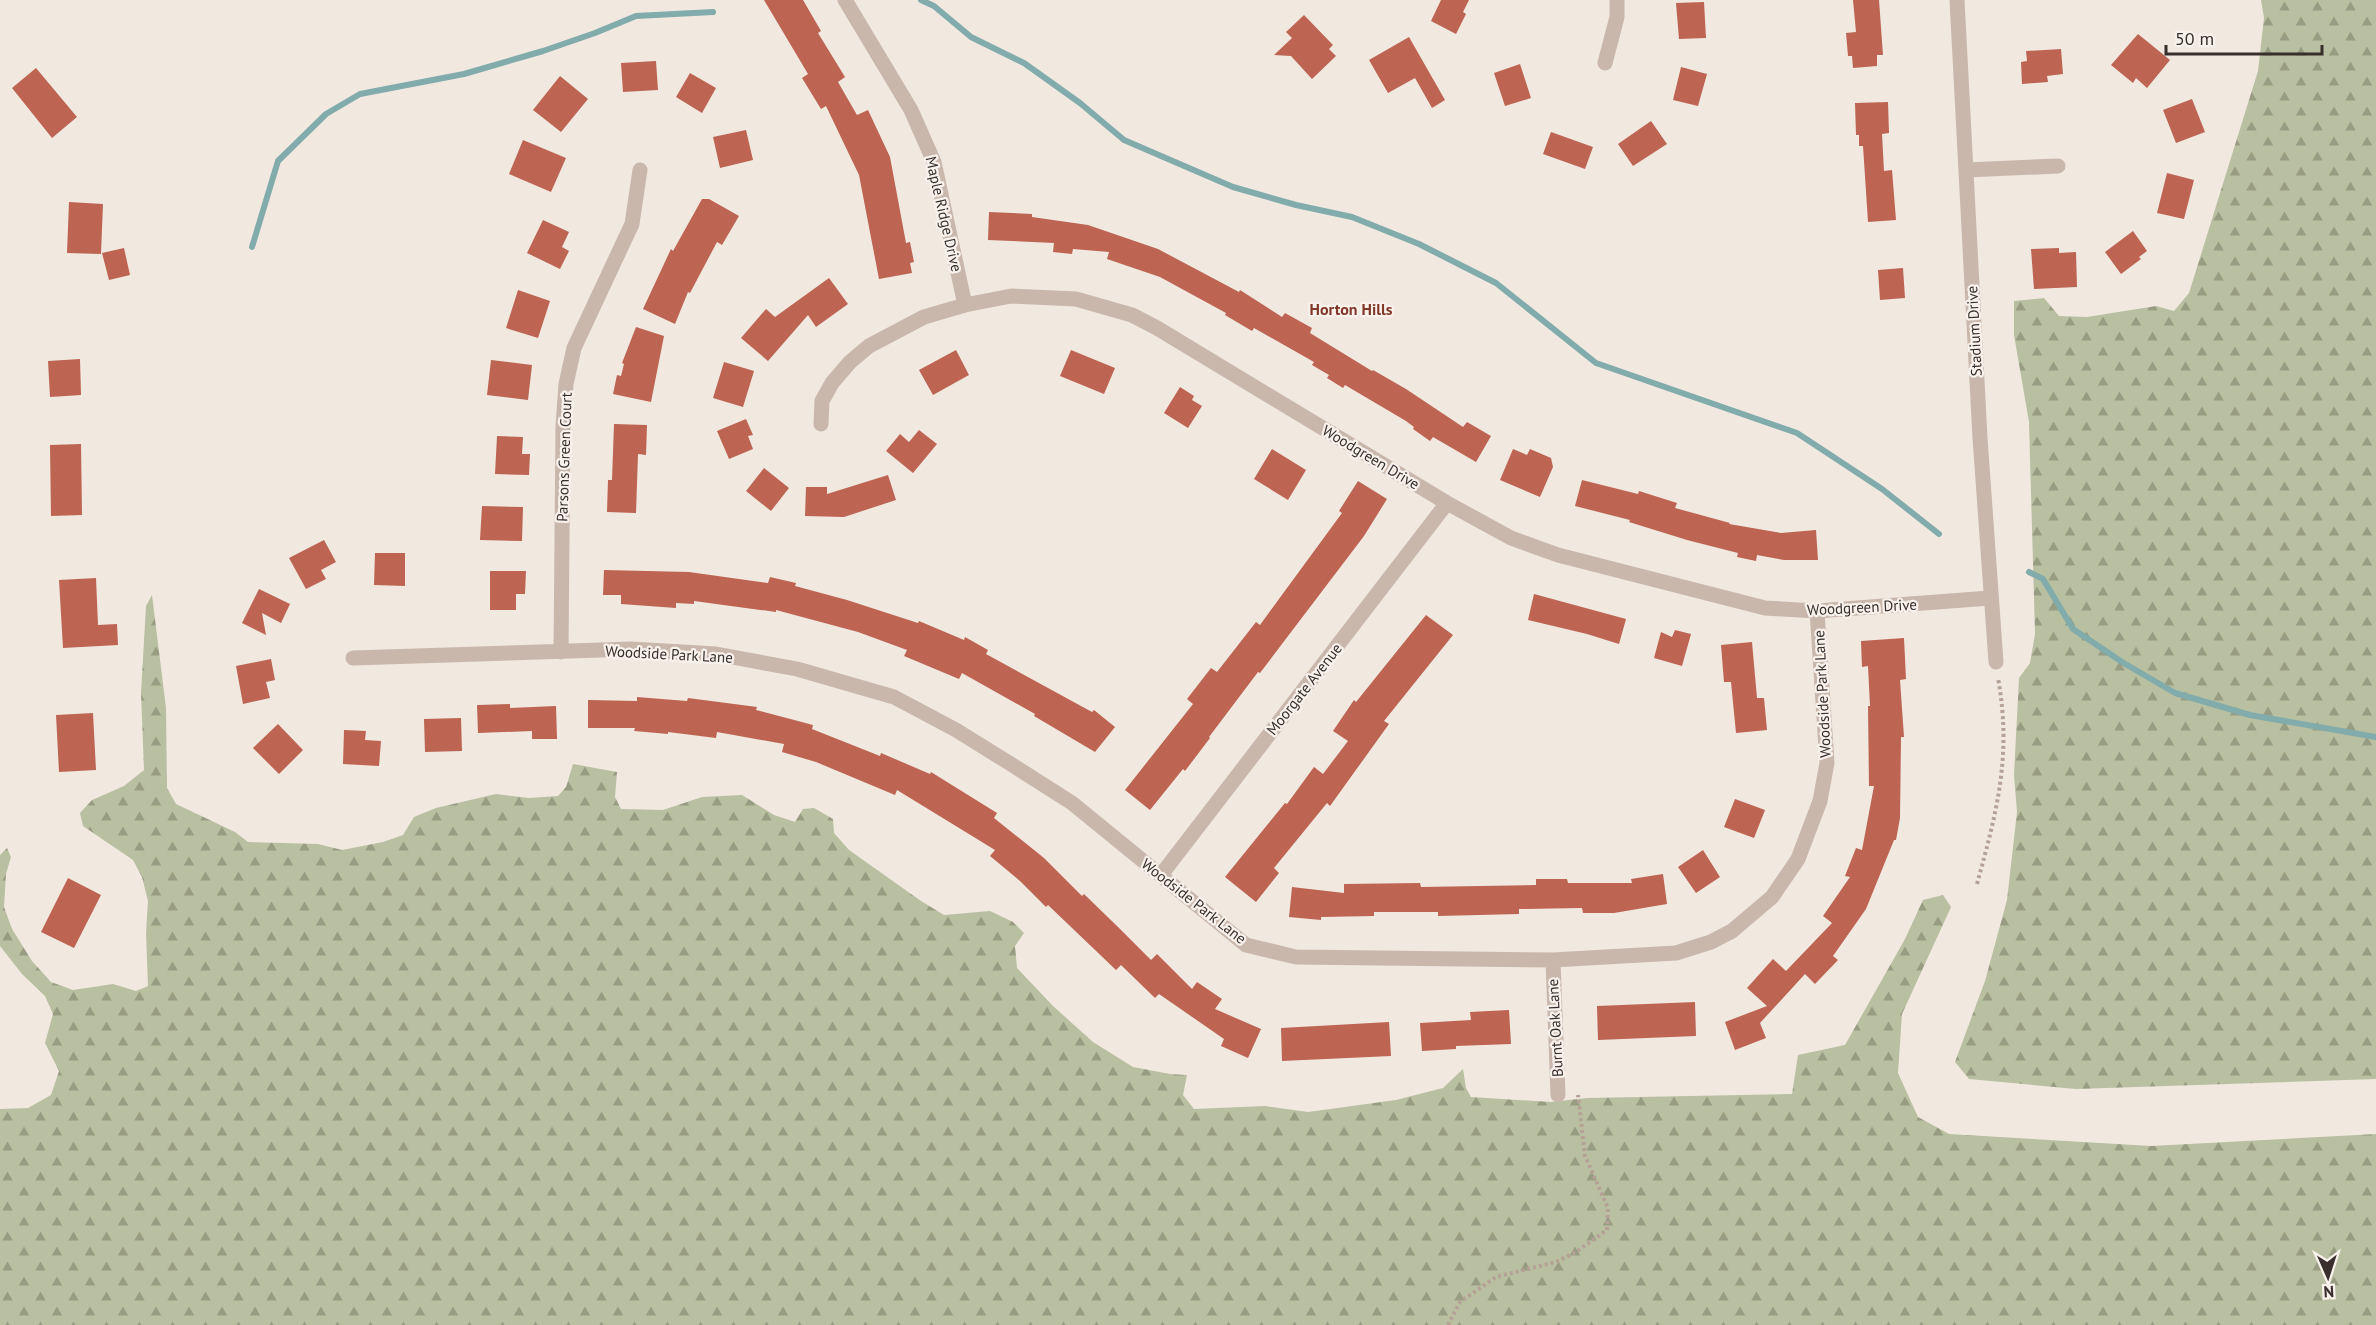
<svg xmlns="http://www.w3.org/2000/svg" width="2376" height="1325" font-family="'PT Sans',sans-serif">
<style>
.forest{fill:url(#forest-firs)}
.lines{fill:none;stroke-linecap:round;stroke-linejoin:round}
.stream{stroke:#81acab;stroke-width:6}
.building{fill:#bd6452}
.path{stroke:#b5a197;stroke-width:4;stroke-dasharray:3 3;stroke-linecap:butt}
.street{stroke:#c9b7ac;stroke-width:15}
.labels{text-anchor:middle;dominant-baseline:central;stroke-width:4.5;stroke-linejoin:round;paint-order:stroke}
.street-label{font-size:15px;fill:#382e2b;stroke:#f9f2ec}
.neighbourhood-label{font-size:16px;font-weight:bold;fill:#81372a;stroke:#f9f2ec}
</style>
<defs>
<pattern id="forest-firs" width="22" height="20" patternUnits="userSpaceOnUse" patternTransform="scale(1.5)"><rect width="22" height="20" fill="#b8c0a1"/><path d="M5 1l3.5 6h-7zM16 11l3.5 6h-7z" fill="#979c83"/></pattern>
</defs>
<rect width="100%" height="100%" fill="#f1e8e0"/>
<!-- forest -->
<path class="forest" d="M2261 0H2376V1079L2076 1089 1969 1079 1955 1062 1985 981 2007 900 2017 812 2014 775 2019 678 2030 663 2035 634 2029 422 2014 335V301L2044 298 2059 316 2087 317 2156 306 2174 311 2189 293 2258 71 2264 18Z
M152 595 166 708 167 788 176 804 235 832 248 842 318 844 342 850 383 842 403 835 414 817 436 808 496 794 529 798 558 796 566 787 573 764 617 772 615 797 621 809 663 810 702 797 742 795 774 815 795 822 803 809 814 808 833 819 834 833 849 850 921 901 944 915 990 911 1013 922 1024 933 1015 946 1017 968 1053 1006 1093 1042 1133 1067 1170 1074 1187 1075 1183 1095 1194 1109 1265 1106 1308 1112 1396 1100 1443 1088 1463 1069 1466 1088 1471 1097 1551 1102 1587 1098 1792 1094 1798 1055 1845 1045 1905 939 1923 900 1943 895 1951 907 1902 1014 1898 1073 1918 1117 1949 1134 2151 1146 2376 1134V1325H0V1109L28 1108 51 1095 59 1071 45 1043 53 1014 45 996 22 974 0 946V855L7 848 11 857 6 874 4 907 12 929 32 961 51 982 73 990 113 984 136 991 148 986 146 933 148 901 142 877 133 860 83 826 80 813 92 800 124 786 144 770 141 693 146 606Z"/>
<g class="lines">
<!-- stream -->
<path class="stream" d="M921 0 934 6 971 37 1024 63 1080 103 1124 140 1233 187 1296 205 1352 217 1419 244 1496 283 1596 363 1797 433 1882 489 1939 534
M252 247 278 161 326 114 360 94 464 74 543 51 595 33 636 16 713 12
M2029 572 2043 579 2073 629 2122 662 2175 693 2250 715 2376 737"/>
</g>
<!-- building -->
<path class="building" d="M764 0H803L821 31 818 33 845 77 838 82 857 115 868 110 890 157 906 243 910 242 914 262 910 263 912 273 879 279 859 175 826 106 821 109 802 78 808 74Z
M1441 0H1469L1463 12 1466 14 1456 34 1431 21Z
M1853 0H1879L1883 55H1877V66L1853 68 1852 56H1848L1846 33 1856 32Z
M1704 2 1706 38 1679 39 1676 3Z
M1304 15 1333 45 1329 49 1336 56 1312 79 1291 56 1274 55 1292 38 1286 32Z
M2138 34 2170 60 2147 88 2136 78 2133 83 2111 65Z
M1409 37 1445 100 1432 108 1415 78 1388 93 1369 60Z
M2061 49 2063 74 2047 76 2048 82 2022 84 2021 62 2027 61 2026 51Z
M656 61 658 90 623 92 621 63Z
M1520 64 1531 98 1505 106 1494 73Z
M1681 67 1707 74 1698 106 1673 100Z
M36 68 77 117 52 138 12 88Z
M690 73 716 88 702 113 676 97Z
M560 76 588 99 561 132 533 110Z
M2192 99 2205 132 2176 143 2163 110Z
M1888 102 1889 133 1882 134 1884 171 1892 170 1896 220 1868 222 1863 146H1859V135H1856L1855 103Z
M1651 121 1667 144 1633 166 1618 144Z
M746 130 753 160 720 168 713 137Z
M1551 132 1593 147 1585 169 1543 154Z
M523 140 566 158 551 192 509 174Z
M2167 173 2194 180 2184 219 2157 213Z
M702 199H709L739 216 722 245 717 242 690 293 688 292 675 324 643 309 671 249 673 251Z
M69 202 103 204 101 254 67 253Z
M989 212 1032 214V217L1088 225 1158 249 1239 292 1240 290 1282 317 1285 313 1312 328 1310 333 1372 371 1373 370 1406 389 1463 427 1467 422 1491 436 1476 462 1433 437 1430 441 1413 429 1414 427 1406 421 1345 385 1343 388 1327 378 1329 375 1312 365 1314 362 1254 328 1252 331 1225 315 1226 313 1160 277 1107 259 1109 252 1073 249 1072 254 1053 252 1054 243 988 240Z
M543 220 569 232 562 247 569 251 560 269 527 253Z
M2133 231 2147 251 2139 257 2141 259 2121 274 2105 252Z
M124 248 130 275 109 280 102 253Z
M2059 248V253L2076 252 2077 287 2034 289 2031 249Z
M1903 268 1905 298 1880 300 1878 270Z
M829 278 848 304 816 327 808 315 768 361 741 338 766 309 775 317Z
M518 290 550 301 538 338 506 328Z
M636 327 664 336 651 402 613 394 617 375 621 376 624 364 622 363Z
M956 350 969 375 933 395 919 370Z
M1071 350 1115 368 1104 394 1060 376Z
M80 359 81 395 50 397 48 361Z
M491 360 532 365 528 400 487 395Z
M724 362 754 371 743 407 713 398Z
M1180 387 1194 396 1192 400 1202 406 1188 428 1164 413Z
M746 419 753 435 748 436 753 449 729 459 717 431Z
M614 424 647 425 646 455 638 454 636 513 607 512 608 480H612Z
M919 430 937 444 913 473 886 451 900 434 909 442Z
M497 436 523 437 522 454H530L529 475 495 474Z
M81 444 82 515 51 516 50 445Z
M1272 449 1306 470 1288 500 1254 479Z
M1513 449 1527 455 1530 449 1551 458 1553 467 1540 497 1500 480Z
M764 468 789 488 771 511 746 491Z
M888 475 896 500 844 517 805 516 806 487H827V494Z
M1582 480 1638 494 1639 491 1677 503 1675 508 1730 523 1729 524 1781 533 1816 530 1818 560H1784L1757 555 1756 561 1737 557 1738 553 1687 540 1629 522 1630 520 1575 506Z
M1358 481 1387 499 1364 536 1260 673 1258 672 1209 737 1210 738 1185 771 1183 769 1150 810 1125 790 1193 704 1187 699 1211 668 1217 672 1256 622 1260 625 1342 513 1339 511Z
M482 506 523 507 522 541 480 540Z
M324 540 336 562 321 570 326 579 306 589 289 558Z
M375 553H405V586L374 585Z
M604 570 689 572 768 583 770 577 796 583 795 586 847 600 918 623 919 621 964 640 965 637 988 650 986 654 1092 712 1094 710 1115 727 1095 752 1034 716 1035 714 962 673 959 679 904 656 907 650 858 632 776 610V612L694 601V604L676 603V608L621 604V595H603Z
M490 571H526L525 594H516V610H490Z
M96 578 98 625 117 624 118 645 63 648 59 580Z
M259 589 290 604 281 623 262 613 266 635 242 623Z
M1534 594 1626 619 1619 644 1587 634 1528 620Z
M1426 615 1453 635 1384 721 1389 724 1330 806 1327 803 1274 868 1279 873 1256 902 1225 877 1285 803 1287 804 1314 767 1323 774 1348 741 1333 731 1354 700 1356 702Z
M1675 630 1691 634 1682 666 1654 658 1661 632 1672 637Z
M1904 638 1906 679 1900 680 1904 737H1901L1900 818 1896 840H1894L1866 909 1833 956 1838 960 1815 984 1805 974 1760 1023 1766 1038 1735 1050 1725 1022 1767 1006 1747 988 1773 959 1786 971 1832 923 1823 916 1850 877 1845 876 1856 848 1862 850 1874 786H1869L1868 706H1870L1868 666 1862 667 1861 641Z
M1752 642 1757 698H1764L1767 730 1736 733 1731 682H1724L1721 645Z
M271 659 275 680 266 682 270 698 243 704 236 666Z
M637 697 687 701 688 698 757 707 756 710 813 725 812 729 880 756 881 753 930 774 931 772 997 813 994 818 1044 858 1082 896 1084 894 1118 927 1151 960 1157 954 1192 989 1197 982 1222 999 1215 1009 1261 1029 1248 1058 1221 1046 1224 1039 1159 994 1155 998 1121 965 1116 970 1048 905 1046 907 1020 881 990 856 995 850 897 790 895 795 816 762 782 752 784 744 717 732 716 738 668 732V734L634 731 635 728H588V700L637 701Z
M510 704V708L556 706 557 739H532V731L478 733 477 705Z
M93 713 96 770 59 772 56 715Z
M461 718 462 751 425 752 424 719Z
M278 724 303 750 279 774 253 748Z
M344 730 366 731 365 740 381 741 379 766 343 764Z
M1735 799 1765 810 1754 838 1724 827Z
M1703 850 1720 877 1696 893 1678 867Z
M1663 874 1667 904 1614 913H1583L1582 908 1519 909V914L1438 916V912H1374V916L1321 917V920L1289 917 1292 887 1344 893V884L1420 883 1421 887 1536 885V879H1567L1568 883H1632L1631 879Z
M68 878 101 895 74 948 41 932Z
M1695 1002 1696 1036 1598 1040 1597 1006Z
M1509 1010 1511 1044 1456 1046V1049L1422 1051 1420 1023 1471 1020 1470 1012Z
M1389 1022 1391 1056 1282 1061 1281 1028Z"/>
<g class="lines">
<!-- path -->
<path class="path" d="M1977 884C1997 811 2012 755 1998 678
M1448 1325 1460 1302 1496 1277 1556 1262 1576 1252 1607 1230 1608 1208 1585 1156 1578 1095"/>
<!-- street -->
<path class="street" d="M845 0 911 110 934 162 965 305
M1957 0 1980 438 1996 662
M1605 63 1617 17V0
M1966 170 2058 166
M821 424 822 401 832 383 850 362 869 346 924 317 965 305 1011 296 1076 299 1132 315 1157 328 1447 503 1511 538 1558 555 1765 608 1817 611 1990 598
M561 652 563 426 566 384 574 348 632 224 640 170
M353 658 631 649 716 654 797 669 894 697 956 730 1006 761 1072 803 1246 945 1296 957 1553 960 1676 953 1711 942 1732 931 1772 897 1798 859 1820 801 1827 763 1817 611
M1161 875 1447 503
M1553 960 1558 1095"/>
</g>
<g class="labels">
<!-- street labels -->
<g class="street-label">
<text transform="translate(944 214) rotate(77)">Maple Ridge Drive</text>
<text transform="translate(1974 331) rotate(-93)">Stadium Drive</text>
<text transform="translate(564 457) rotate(-88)">Parsons Green Court</text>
<text transform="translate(1371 457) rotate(31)">Woodgreen Drive</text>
<text transform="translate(1862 607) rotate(-3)">Woodgreen Drive</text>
<text transform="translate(669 654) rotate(3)">Woodside Park Lane</text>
<text transform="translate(1304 689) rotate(-52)">Moorgate Avenue</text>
<text transform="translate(1822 694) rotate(-93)">Woodside Park Lane</text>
<text transform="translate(1194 901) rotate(38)">Woodside Park Lane</text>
<text transform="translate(1555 1028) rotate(-93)">Burnt Oak Lane</text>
</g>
<!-- neighbourhood labels -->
<g class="neighbourhood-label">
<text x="1351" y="309">Horton Hills</text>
</g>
</g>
<!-- north arrow -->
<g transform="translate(2328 1277) rotate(177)" stroke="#f9f2ec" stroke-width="4.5" paint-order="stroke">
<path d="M0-4.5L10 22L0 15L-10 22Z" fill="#382e2b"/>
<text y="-9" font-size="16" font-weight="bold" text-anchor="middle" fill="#382e2b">N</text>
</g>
<!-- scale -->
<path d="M2166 45v9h156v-9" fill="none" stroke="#382e2b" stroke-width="3"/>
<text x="2175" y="45" font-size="18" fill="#382e2b" stroke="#f9f2ec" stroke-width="4.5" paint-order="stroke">50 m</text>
</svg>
